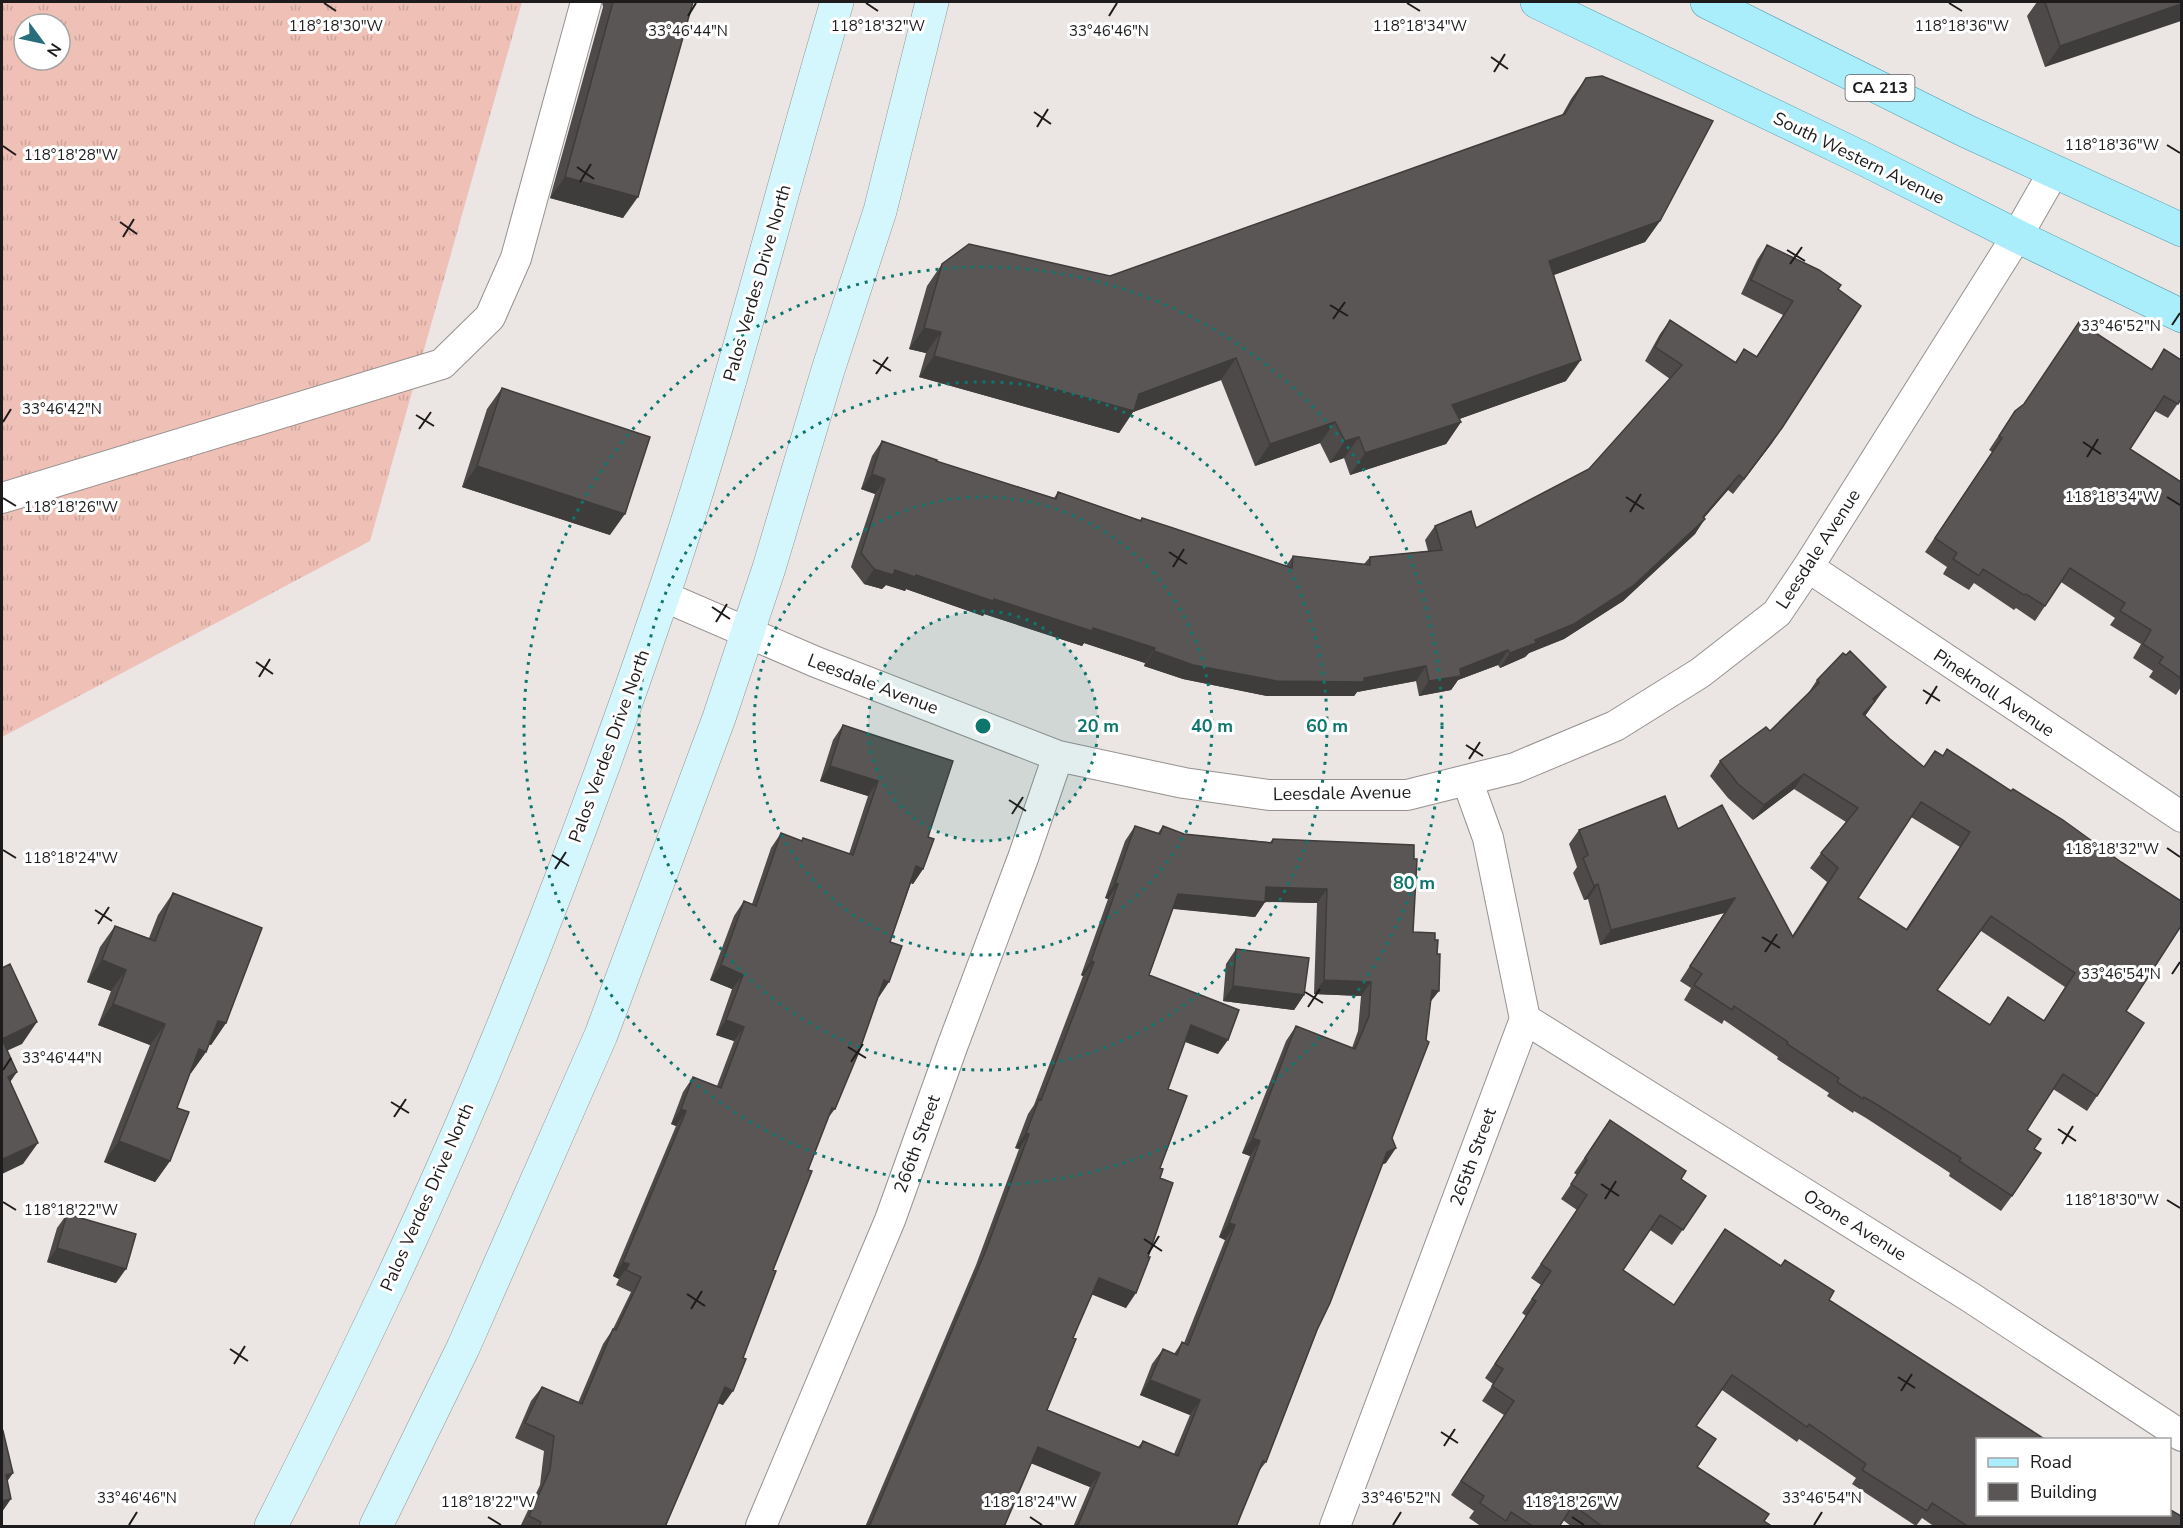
<svg xmlns="http://www.w3.org/2000/svg" width="2183" height="1528" font-family="'Nunito Sans',sans-serif">
<style>
.grass{fill:url(#grass-tufts);fill-rule:evenodd}
.lines{fill:none;stroke-linecap:round;stroke-linejoin:round}
.minor-casing{stroke:#979290;stroke-width:32}
.secondary-casing{stroke:#979290;stroke-width:34}
.primary-casing{stroke:#549dac;stroke-width:34}
.minor{stroke:#fff;stroke-width:30}
.secondary{stroke:#d4f7fe;stroke-width:33}
.primary{stroke:#aaeefc;stroke-width:33}
.wall{fill:#4d4a49;fill-rule:evenodd}
.shaded-wall{fill:#3f3c3c}
.building{fill:#5a5655;stroke:#3f3c3c;stroke-width:1.5;fill-rule:evenodd}
.ticks{fill:none;stroke:#1d1b1b;stroke-width:2}
.ring{fill:none;stroke:#0f766e;stroke-width:3;stroke-dasharray:3 6}
.labels{text-anchor:middle;dominant-baseline:central;stroke-width:6;stroke-linejoin:round;paint-order:stroke}
.shield{fill:#fff;stroke:#615f5f;stroke-width:1.5}
.shield-label{font-size:16px;font-weight:bold;fill:#1d1b1b}
.street-label{font-size:18px;fill:#1d1b1b;stroke:#fff}
.ticks-label{font-size:15px;text-anchor:middle;fill:#1d1b1b;stroke:#fff;stroke-width:6;stroke-linejoin:round;paint-order:stroke}
.centre{fill:#0f766e;stroke:#fff;stroke-width:3}
.ring-label{font-size:18px;text-anchor:middle;font-weight:bold;fill:#0f766e;stroke:#fff;stroke-width:6;stroke-linejoin:round;paint-order:stroke}
</style>
<defs>
<pattern id="grass-tufts" width="24" height="20" patternUnits="userSpaceOnUse" patternTransform="scale(1.5)"><rect width="24" height="20" fill="#efc0b5"/><path d="M3 7l-1-3M5 7V3M7 7l1-3M15 17l-1-3M17 17v-4M19 17l1-3" fill="none" stroke="#cca49b"/></pattern>
</defs>
<rect width="100%" height="100%" fill="#ebe5e4"/>
<!-- grass -->
<path class="grass" d="M2 2H522L370 541 2 737ZM24 24H60V60H24Z"/>
<g class="lines">
<defs>
<path id="minor" d="M2 498 442 364 490 317 516 258 586 2
M1808 567 2182 817
M663 596 816 662 1058 756 1184 783 1269 795H1407L1515 768 1615 726 1700 673 1777 613 1808 567 2017 236 2053 173
M1525 1019 1970 1297 2182 1436
M761 1526 890 1220 952 1047 1023 858 1058 756
M1335 1526 1525 1019 1488 838 1467 780"/>
<path id="secondary" d="M271 1526C352 1366 431 1203 499 1036 558 892 612 746 662 599 729 402 778 200 837 2
M376 1526 463 1348 601 1035 719 718 769 568 828 370 880 211 932 2"/>
<path id="primary" d="M1537 2 1860 157 2017 236 2182 316
M1707 2 1966 131 2182 230"/>
</defs>
<!-- minor casing -->
<use href="#minor" class="minor-casing"/>
<!-- secondary casing -->
<use href="#secondary" class="secondary-casing"/>
<!-- primary casing -->
<use href="#primary" class="primary-casing"/>
<!-- minor -->
<use href="#minor" class="minor"/>
<!-- secondary -->
<use href="#secondary" class="secondary"/>
<!-- primary -->
<use href="#primary" class="primary"/>
</g>
<!-- wall -->
<path class="wall" d="M602 2H693L623 218 550 198 603 7Z
M2037 2H2181L2045 67 2027 16Z
M1586 78 1660 221 1645 242 1554 275 1566 381 1459 419 1461 422 1446 444 1350 475 1344 458 1330 463 1320 443 1255 466 1221 380 1133 412 1119 433 919 377 926 353 909 349 927 286 942 264 1110 276 1562 115 1571 99Z
M1767 245 1838 289 1772 443 1733 494 1728 490 1704 518 1695 534 1623 601 1564 639 1529 653 1525 657 1500 668 1498 665 1458 680 1451 690 1419 696 1416 681 1357 692 1354 696H1267L1183 679 1144 666 1145 663 1084 643 1082 646 984 614 983 616 906 589 905 591 886 585 882 589 864 584 851 567 875 494 861 489 872 456 882 441 936 461 1054 498 1058 492 1140 520 1142 518 1286 566 1293 556 1364 564 1370 557 1428 551 1425 540 1435 526 1476 528 1589 469 1670 379 1645 361 1660 334 1670 320 1735 362 1744 349 1756 357 1783 315 1741 294 1757 260Z
M2164 349 2181 399 2168 418 2155 411 2130 449 2181 482V687L2176 695 2149 677 2153 671 2133 658 2141 644 2110 625 2115 618 2061 582 2035 621 2016 608 2014 610 1974 583 1969 590 1943 574 1947 567 1925 552 1992 452 1989 450 2015 411 2151 369Z
M502 388 610 535 462 487 487 409Z
M1817 680 1886 687 1865 716 1890 739 1924 767 1935 751 2126 1011 2097 1096 2087 1111 2053 1089 2027 1130 2034 1149 2012 1196 2001 1211 1949 1176 1950 1173 1866 1118 1854 1111 1853 1113 1827 1096 1829 1093 1777 1059 1778 1057 1724 1020 1722 1024 1684 1000 1691 988 1680 981 1724 913 1600 945 1588 899 1584 900 1573 873 1577 867 1569 844 1579 830 1678 829 1792 936 1827 882 1810 868 1821 853 1846 822 1794 789 1753 820 1728 798 1710 776 1720 761 1770 731 1807 695ZM1911 817 1960 847 1906 929 1858 898ZM1981 931 2065 987 2044 1020 2008 997 1990 1025 1937 990Z
M843 725 928 837 923 869 913 884 911 883 890 942 879 997H878L835 1109 828 1118 808 1170 773 1270 723 1405 718 1403 665 1527H520L540 1485 544 1451 515 1438 531 1401 542 1387 578 1403 603 1344 613 1329 631 1292 616 1285 619 1279 613 1276 676 1126 671 1124 683 1092 693 1077 717 1086 734 1041 716 1035 732 989 710 980 734 916 744 901 752 904 771 848 781 833 801 841 803 838 849 854 868 796 820 781 833 740Z
M1135 826 1158 833 1163 826 1184 834 1270 842 1273 839 1413 932 1430 1002 1392 1138 1386 1163 1382 1164 1266 1462 1259 1471 1236 1527H1073L1090 1487 1031 1463 1004 1527H865L976 1265 1019 1149 1015 1148 1028 1114 1034 1105 1083 976 1081 975 1108 899 1105 898 1125 841ZM1265 902 1317 903 1314 994 1361 996 1358 1031 1352 1048 1296 1026 1286 1041 1242 1153 1250 1156 1219 1237 1225 1240 1184 1343 1182 1342 1174 1354 1163 1349 1152 1364 1140 1395 1190 1415 1174 1454 1143 1441 1138 1447 1047 1410 1073 1338 1092 1294 1126 1308 1160 1178V1168L1168 1089 1185 1042 1218 1054 1149 975 1173 909 1255 917Z
M173 893 226 1023 211 1045 209 1044 206 1052 191 1073H190L177 1108 170 1161 155 1182 104 1162 150 1045 98 1025 111 991 87 982 100 947 115 926 149 938 158 915Z
M1236 949 1304 995 1294 1010 1223 1001 1226 964Z
M1610 1120 1681 1179 1706 1196 1672 1245 1650 1230 1623 1270 1673 1305 1829 1300 2181 1527H1935L1922 1518 1916 1526 1852 1484 1856 1478 1799 1439 1797 1442 1722 1390 1696 1426 1697 1467 1764 1521 1773 1527H1572L1563 1520 1559 1527H1482L1469 1518 1474 1511 1451 1495 1504 1415 1482 1401 1493 1384 1485 1378 1526 1316 1522 1313 1541 1285 1531 1278 1577 1210 1561 1199 1577 1175 1574 1173Z
M67 1214 116 1283 47 1262 57 1228Z"/>
<!-- shaded-wall -->
<path class="shaded-wall" d="M2181 4V21L2045 67 2060 46Z
M565 177 638 197 623 218 550 198Z
M1660 221 1645 242 1534 282 1549 261Z
M924 328 941 332 926 353 909 349Z
M934 356 1139 394 1236 358 1221 380 1133 412 1119 433 919 377Z
M1581 360 1566 381 1437 427 1452 405Z
M1335 422 1320 443 1255 466 1270 444Z
M1461 422 1446 444 1350 475 1365 453Z
M1782 428 1772 443 1733 494 1744 479Z
M1359 437 1344 458 1330 463 1345 441Z
M477 466 625 514 610 535 462 487Z
M872 474 885 479 875 494 861 489Z
M1739 475 1728 490 1695 528 1705 519 1695 534 1623 601 1564 639 1529 653 1525 657 1500 668 1510 653 1535 640 1703 517Z
M874 569 895 570 916 575 994 599 1093 628 1155 648 1145 663 1084 643 1082 646 984 614 983 616 906 589 905 591 886 585 882 589 864 584Z
M1508 650 1498 665 1458 680 1451 690 1419 696 1429 681Z
M1154 651 1364 678 1426 666 1416 681 1357 692 1354 696H1267L1183 679 1144 666Z
M1886 687 1875 701 1873 699Z
M1875 701 1865 716 1863 714Z
M830 766 878 781 868 796 820 781Z
M1804 774 1794 789 1753 820 1764 805Z
M916 866 923 869 913 884 906 881Z
M1115 883 1118 884 1108 899 1105 898Z
M1598 884 1588 899 1584 900 1594 886Z
M1266 887 1327 889 1317 903 1256 901 1265 902 1255 917 1168 908 1178 894Z
M1735 898 1724 913 1600 945 1611 930Z
M102 960 126 970 111 991 87 982Z
M1091 961 1094 962 1083 976 1081 975Z
M721 965 743 975 732 989 710 980Z
M884 980 889 982 879 997 874 995Z
M1324 980 1371 982 1361 996 1314 994Z
M1233 986 1304 995 1294 1010 1223 1001Z
M1432 990 1439 991 1428 1005Z
M113 1004 165 1024 150 1045 98 1025Z
M726 1020 744 1027 734 1041 716 1035Z
M218 1021 226 1023 211 1045 203 1042Z
M37 1022 22 1044 2 1053V1039Z
M1191 1025 1228 1040 1218 1054 1181 1040Z
M199 1049 206 1052 191 1073 184 1071Z
M17 1072 2 1094 8 1077Z
M681 1109 686 1111 676 1126 671 1124Z
M1026 1133 1029 1134 1019 1149 1015 1148Z
M1253 1138 1260 1141 1250 1156 1242 1153Z
M119 1141 170 1161 155 1182 104 1162Z
M38 1143 23 1164 2 1174V1161L3 1159Z
M1396 1148 1386 1163 1377 1167 1387 1152Z
M1229 1223 1235 1225 1225 1240 1219 1237Z
M57 1248 126 1269 116 1283 47 1262Z
M623 1262 629 1264 619 1279 613 1276Z
M1099 1278 1136 1293 1126 1308 1088 1293Z
M1150 1380 1200 1400 1190 1415 1140 1395Z
M725 1387 733 1391 723 1405 715 1402Z
M1038 1447 1100 1473 1090 1487 1028 1462Z
M13 1473 2 1489 6 1475Z
M11 1499 2 1512V1501Z"/>
<!-- building -->
<path class="building" d="M613 2H693L638 197 565 177Z
M2045 2H2181V4L2060 46Z
M1602 76 1713 121 1660 221 1549 261 1581 360 1452 405 1461 422 1365 453 1359 437 1345 441 1335 422 1270 444 1236 358 1139 394 1134 411 934 356 941 332 924 328 942 264 969 244 1110 276 1565 114 1586 78Z
M1767 245 1819 270 1841 285 1838 289 1861 306 1782 428 1744 479 1739 475 1703 517 1705 519 1633 586 1574 624 1535 640 1536 643 1510 653 1508 650 1460 669 1461 676 1429 681 1426 666 1364 678V682L1277 681 1193 665 1154 651 1155 648 1093 628 1092 631 994 599 993 601 916 575 915 577 895 570 893 575 874 569 861 553 885 479 872 474 882 441 937 460 936 461 1056 499 1058 492 1141 521 1142 518 1173 528 1292 568 1293 556 1370 565V557L1442 550 1435 526 1471 511 1476 528 1589 469 1682 365 1655 347 1670 320 1736 363 1744 349 1757 357 1793 301 1751 280Z
M2079 322 2152 370 2164 349 2181 360V399L2178 404 2164 396 2130 449 2181 482V678L2159 663 2163 657 2143 644 2151 630 2120 611 2125 603 2070 568 2045 606 2026 594 2024 595 1983 569 1979 576 1953 559 1957 553 1935 538 2002 438 1999 436 2015 411 2024 404Z
M502 388 650 437 625 514 477 466Z
M1850 651 1886 687 1873 699 1875 701 1863 714 1890 739 1924 767 1935 751 1943 756 1947 749 2011 791 2013 789 2063 820 2121 862 2181 901V926L2126 1011 2144 1023 2097 1096 2063 1074 2027 1130 2041 1139 2034 1149 2041 1153 2012 1196 1959 1161 1961 1158 1876 1104 1864 1097 1863 1099 1837 1082 1839 1078 1787 1044 1788 1042 1734 1006 1732 1010 1694 985 1702 974 1690 966 1735 898 1611 930 1598 884 1594 886 1583 858 1588 855 1579 830 1665 796 1678 829 1722 805 1793 937 1838 868 1821 853 1858 808 1804 774 1764 805 1738 784 1720 761 1766 727 1770 731 1819 683 1817 680 1843 653 1846 655ZM1921 802 1970 832 1907 930 1858 898ZM1991 916 2075 973 2044 1021 2008 997 1990 1025 1937 990Z
M843 725 953 761 928 837 934 839 923 869 916 866 890 942 902 946 889 982 884 980 860 1049 835 1109 832 1108 808 1170 812 1171 773 1270 776 1271 743 1358 746 1359 733 1391 725 1387 665 1527H539L541 1522 529 1516 550 1470 554 1436 525 1423 542 1387 582 1404 613 1329 616 1330 641 1277 626 1270 629 1264 623 1262 686 1111 681 1109 693 1077 721 1088 744 1027 726 1020 743 975 721 965 744 901 756 906 781 833 802 841 803 838 853 855 878 781 830 766Z
M1135 826 1160 834 1163 826 1184 834 1272 843 1273 839 1414 845V859H1417L1413 932 1435 933V940H1438L1437 954H1440L1439 991 1432 990 1426 1040 1429 1042 1392 1138 1396 1148 1387 1152 1330 1303 1317 1330 1266 1462 1263 1461 1236 1527H1077L1100 1473 1038 1447 1004 1527 999 1526V1527H869L986 1250 1029 1134 1026 1133 1039 1099 1041 1100 1094 962 1091 961 1118 884 1115 883ZM1266 887 1327 889 1324 980 1371 982 1369 1016 1355 1049 1296 1026 1253 1138 1260 1141 1229 1223 1235 1225 1188 1345 1182 1342 1177 1355 1163 1349 1150 1380 1200 1400 1178 1456 1143 1441 1140 1448 1047 1410 1076 1339 1073 1338 1099 1278 1136 1293 1150 1257H1148L1173 1183 1160 1178 1163 1169 1160 1168 1187 1096 1168 1089 1191 1025 1228 1040 1239 1010 1149 975 1178 894 1265 902Z
M173 893 262 928 226 1023 218 1021 206 1052 199 1049 177 1108 189 1112 170 1161 119 1141 165 1024 113 1004 126 970 102 960 115 926 155 941Z
M1236 949 1309 958 1304 995 1233 986Z
M10 964 37 1022 2 1039 17 1072 8 1077 38 1143 3 1159 2 1157V968Z
M1610 1120 1686 1171 1681 1179 1706 1196 1683 1230 1660 1215 1623 1270 1674 1305 1725 1229 1781 1266 1785 1260 1834 1291 1829 1300 2046 1440H1977V1515H2169V1509L2181 1516V1527H1969L1932 1503 1927 1511 1862 1470 1866 1464 1809 1424 1807 1427 1732 1375 1696 1426 1716 1439 1697 1467 1769 1514 1764 1521 1773 1527H1603L1573 1505 1559 1527H1534L1511 1512 1506 1521 1480 1503 1484 1496 1461 1481 1514 1401 1492 1386 1503 1369 1495 1364 1536 1301 1532 1299 1551 1271 1541 1264 1587 1195 1571 1184 1587 1160 1585 1158Z
M67 1214 136 1234 126 1269 57 1248Z
M3 1431 13 1473 6 1475 11 1499 2 1501V1432Z"/>
<!-- ticks -->
<path class="ticks" d="M324 3 336 11M866 3 878 11M1407 3 1420 11M1949 3 1962 11M688 16 696 3M1109 16 1117 3M1491 57 1508 69M1494 72 1505 54M1034 112 1051 124M1037 127 1048 109M2167 145 2180 153M3 146 16 155M577 167 594 179M580 182 591 164M120 222 137 234M123 237 134 219M1787 250 1805 261M1790 264 1802 247M1330 305 1348 316M1333 319 1345 302M2172 325 2180 313M873 360 891 371M876 374 888 357M416 415 434 426M3 422 11 409M419 429 431 412M2083 442 2101 454M2087 457 2098 439M1626 497 1644 509M2167 497 2180 505M3 498 16 506M1630 512 1641 494M1169 552 1187 564M1173 567 1184 549M712 607 730 619M716 622 727 604M256 662 273 674M259 677 270 659M1923 690 1940 701M1926 704 1937 686M1466 745 1483 756M1469 759 1480 742M1009 800 1026 811M1012 814 1023 797M2167 848 2180 857M3 850 16 858M552 855 569 866M555 869 566 852M95 910 112 921M98 924 109 907M1762 937 1780 948M1765 952 1777 934M2172 974 2180 962M1305 992 1323 1003M1308 1007 1320 989M848 1047 866 1058M851 1062 863 1044M3 1070 11 1058M391 1102 409 1113M394 1117 406 1099M2058 1129 2076 1141M2062 1144 2073 1126M1601 1184 1619 1196M1605 1199 1616 1181M2167 1200 2180 1208M3 1202 16 1210M1144 1239 1162 1251M1148 1254 1159 1236M687 1294 705 1306M691 1309 702 1291M230 1349 248 1361M234 1364 245 1346M1898 1377 1915 1388M1901 1391 1912 1374M1441 1432 1458 1443M1444 1446 1455 1429M488 1517 501 1525M1030 1517 1042 1525M1572 1517 1584 1525M129 1525 137 1512M1393 1525 1401 1512M1814 1525 1822 1512"/>
<!-- distance rings -->
<circle cx="983" cy="726" r="115" fill="#0f766e" fill-opacity=".12"/>
<g class="ring">
<circle cx="983" cy="726" r="115"/>
<circle cx="983" cy="726" r="229"/>
<circle cx="983" cy="726" r="344"/>
<circle cx="983" cy="726" r="459"/>
</g>
<g class="labels">
<!-- shield labels -->
<rect class="shield" x="1845.5" y="75" width="69" height="26" rx="4.5"/>
<g class="shield-label">
<text x="1880" y="88">CA 213</text>
</g>
<!-- street labels -->
<g class="street-label">
<text transform="translate(1859 158) rotate(26)">South Western Avenue</text>
<text transform="translate(757 283) rotate(-74)">Palos Verdes Drive North</text>
<text transform="translate(1818 549) rotate(-57)">Leesdale Avenue</text>
<text transform="translate(873 684) rotate(21)">Leesdale Avenue</text>
<text transform="translate(1994 693) rotate(34)">Pineknoll Avenue</text>
<text transform="translate(609 746) rotate(-70)">Palos Verdes Drive North</text>
<text transform="translate(1342 793) rotate(-1)">Leesdale Avenue</text>
<text transform="translate(917 1144) rotate(-70)">266th Street</text>
<text transform="translate(1473 1157) rotate(-70)">265th Street</text>
<text transform="translate(427 1197) rotate(-66)">Palos Verdes Drive North</text>
<text transform="translate(1855 1225) rotate(32)">Ozone Avenue</text>
</g>
</g>
<g class="ticks-label">
<text x="336" y="31">118°18'30"W</text>
<text x="1420" y="31">118°18'34"W</text>
<text x="1962" y="31">118°18'36"W</text>
<text x="878" y="31">118°18'32"W</text>
<text x="688" y="36">33°46'44"N</text>
<text x="1109" y="36">33°46'46"N</text>
<text x="2112" y="150">118°18'36"W</text>
<text x="71" y="160">118°18'28"W</text>
<text x="2121" y="331">33°46'52"N</text>
<text x="62" y="414">33°46'42"N</text>
<text x="2112" y="502">118°18'34"W</text>
<text x="71" y="512">118°18'26"W</text>
<text x="2112" y="854">118°18'32"W</text>
<text x="71" y="863">118°18'24"W</text>
<text x="2121" y="979">33°46'54"N</text>
<text x="62" y="1063">33°46'44"N</text>
<text x="2112" y="1205">118°18'30"W</text>
<text x="71" y="1215">118°18'22"W</text>
<text x="137" y="1503">33°46'46"N</text>
<text x="1401" y="1503">33°46'52"N</text>
<text x="1822" y="1503">33°46'54"N</text>
<text x="488" y="1507">118°18'22"W</text>
<text x="1030" y="1507">118°18'24"W</text>
<text x="1572" y="1507">118°18'26"W</text>
</g>
<circle cx="983" cy="726" r="9" class="centre"/>
<g class="ring-label">
<text x="1098" y="732">20 m</text>
<text x="1212" y="732">40 m</text>
<text x="1327" y="732">60 m</text>
<text x="1414" y="889">80 m</text>
</g>
<!-- border -->
<rect width="2183" height="1528" fill="none" stroke="#1d1b1b" stroke-width="6"/>
<!-- legend -->
<rect x="1976" y="1438" width="195" height="78" fill="#ffffff" stroke="#a5a4a4" stroke-width="1.5"/>
<rect x="1988" y="1458" width="30" height="9" fill="#aaeefc" stroke="#a5a4a4" stroke-width="1.5"/>
<text x="2030" y="1468" font-size="18" fill="#1d1b1b">Road</text>
<rect x="1988" y="1483" width="30" height="18" fill="#5a5655" stroke="#a5a4a4" stroke-width="1.5"/>
<text x="2030" y="1498" font-size="18" fill="#1d1b1b">Building</text>
<!-- north arrow -->
<g transform="translate(42 42) rotate(123)"><circle r="28" fill="#ffffff" stroke="#a5a4a4" stroke-width="1.5"/>
<path d="M0-4.5L10 22L0 15L-10 22Z" fill="#286e7c"/>
<text y="-9" font-size="16" font-weight="bold" text-anchor="middle" fill="#1d1b1b">N</text>
</g>
</svg>
